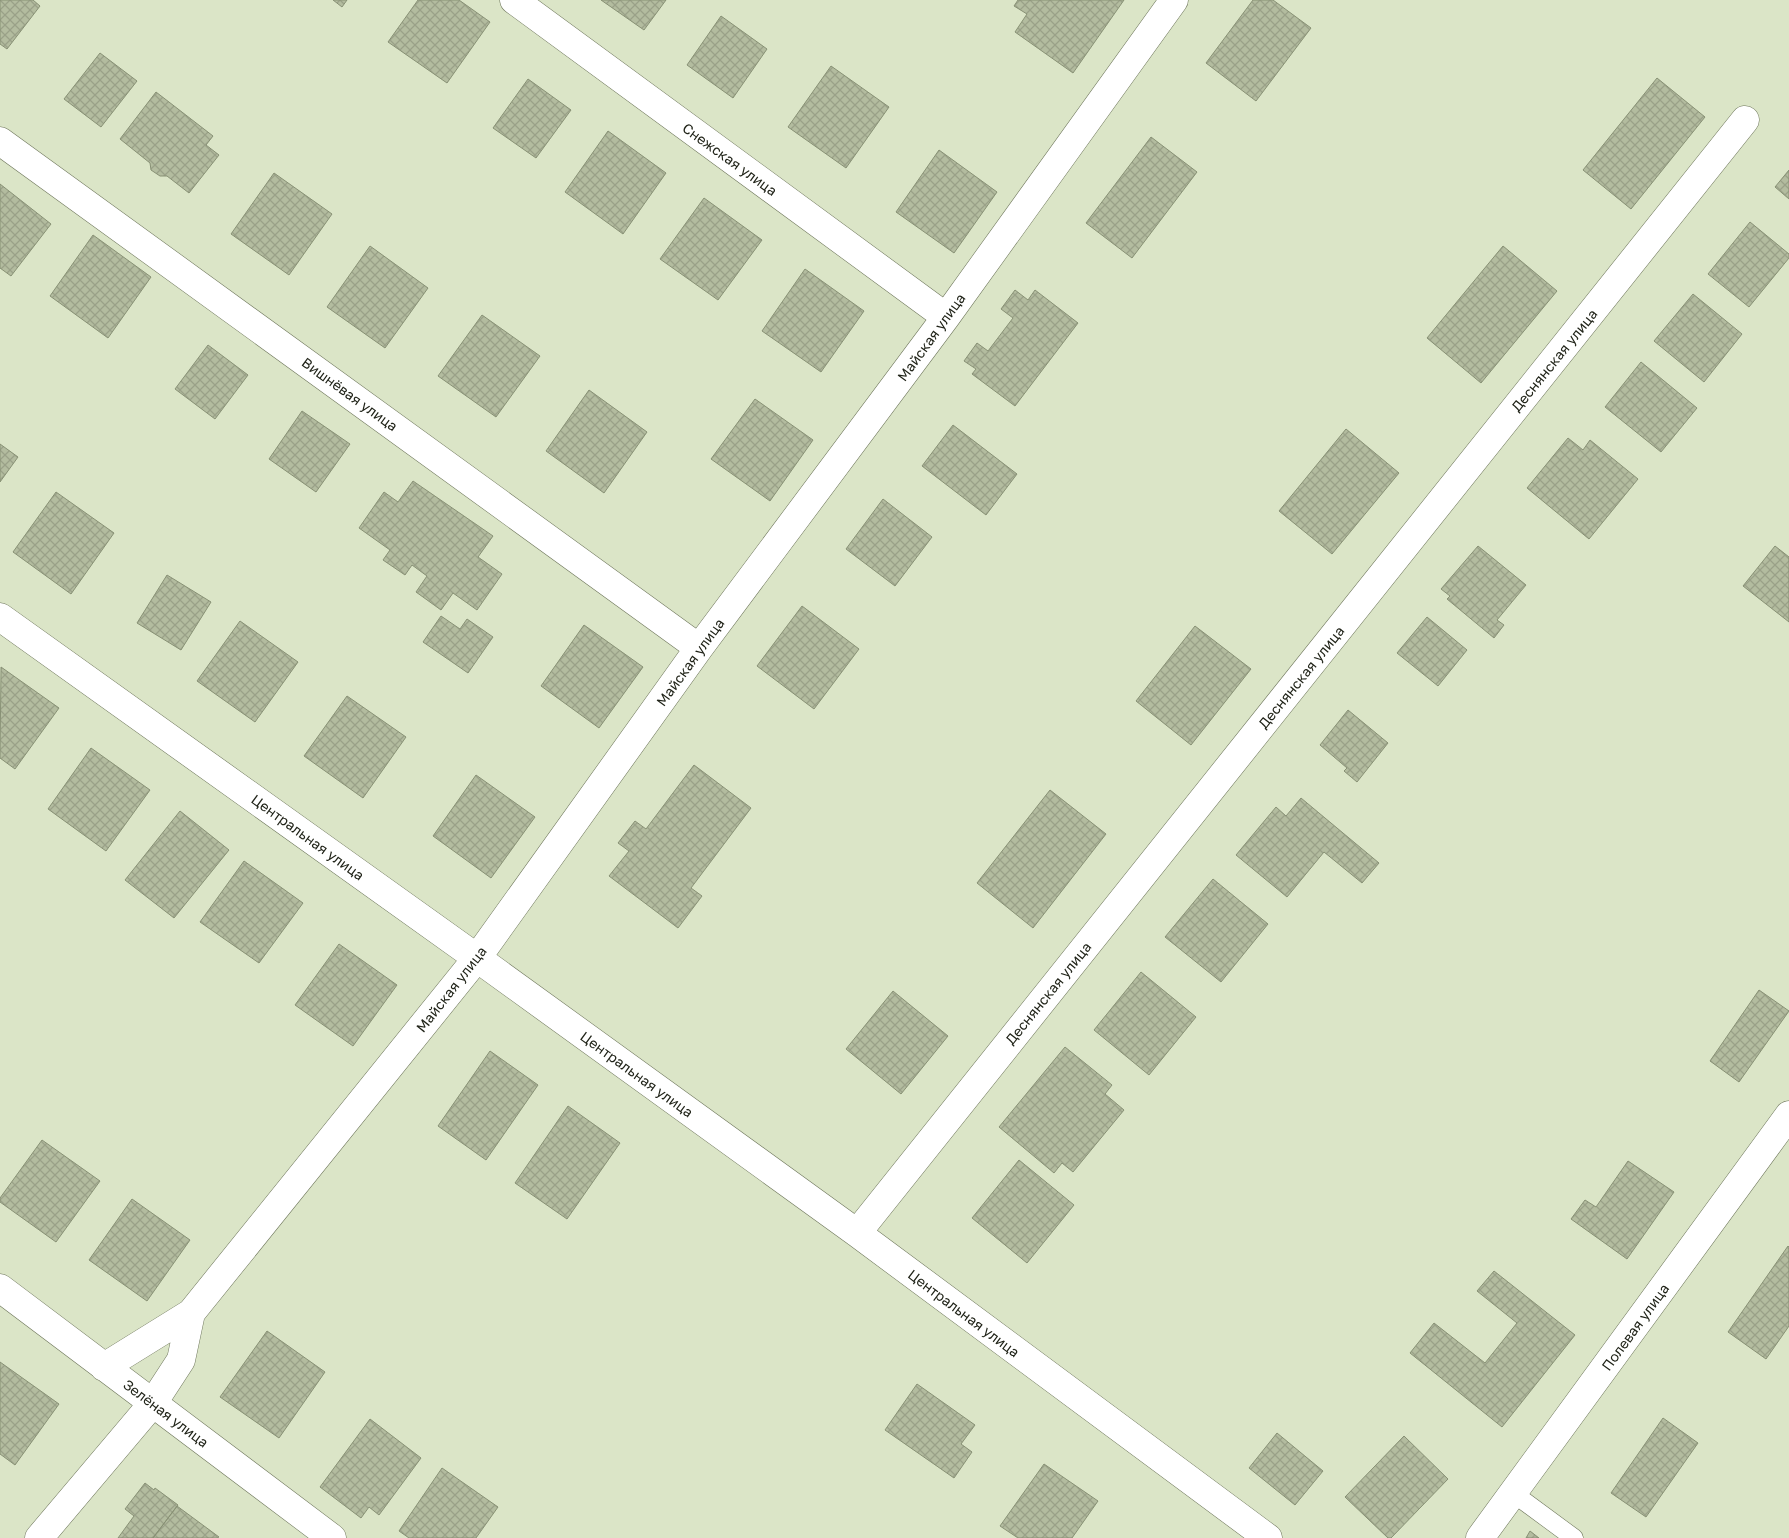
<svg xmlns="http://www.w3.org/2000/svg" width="1789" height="1538" font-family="'Golos Text',sans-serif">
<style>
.building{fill:url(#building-cross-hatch);stroke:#889175}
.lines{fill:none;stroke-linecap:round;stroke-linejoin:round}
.lane-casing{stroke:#6d755a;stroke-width:19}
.street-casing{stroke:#6d755a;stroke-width:29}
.lane{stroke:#fff;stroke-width:18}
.street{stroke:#fff;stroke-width:28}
.labels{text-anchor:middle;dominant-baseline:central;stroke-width:4;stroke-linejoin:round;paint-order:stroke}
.street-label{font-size:14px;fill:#212419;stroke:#fff}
</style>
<defs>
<pattern id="building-cross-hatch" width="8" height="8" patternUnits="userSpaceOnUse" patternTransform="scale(1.25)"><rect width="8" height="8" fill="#b3bc9f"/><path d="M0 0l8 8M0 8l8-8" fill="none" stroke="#9aa188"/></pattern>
</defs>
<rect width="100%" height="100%" fill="#dbe5c7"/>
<!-- building -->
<path class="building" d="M0 0H33L40 6 7 49 0 44Z
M333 0H347L342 7Z
M418 0H459L490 22 447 83 388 42Z
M601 0H666L644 30Z
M1018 0H1124L1073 73 1015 32 1027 14 1014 6Z
M1253 0H1273L1311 28 1256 101 1206 63Z
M721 16 767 49 733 98 687 65Z
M100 53 137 81 101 127 64 99Z
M831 66 889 107 846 168 788 127Z
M1657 78 1705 117 1631 209 1583 170Z
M528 79 571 110 536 158 493 128Z
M156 92 213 136 206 145 219 155 189 193 167 176H160L151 170 150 163 120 139Z
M608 131 666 173 623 234 565 192Z
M1151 137 1197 172 1132 258 1086 223Z
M939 150 997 192 954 253 896 212Z
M1789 170V199L1775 187Z
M274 173 332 214 289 275 231 234Z
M0 184 51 224 11 276 0 268Z
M704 198 762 240 718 300 660 259Z
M1750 222 1789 254V258L1749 307 1708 274Z
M93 235 151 277 108 338 50 296Z
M370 246 428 288 385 348 327 307Z
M1503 246 1557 291 1481 383 1427 338Z
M805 269 864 311 821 372 762 331Z
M1015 290 1028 300 1035 290 1078 323 1015 406 972 374 976 369 964 361 977 343 988 351 1013 318 1001 309Z
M1693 294 1742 334 1704 382 1654 341Z
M482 315 540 356 496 417 438 376Z
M208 345 248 375 215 419 175 389Z
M1641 362 1697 408 1661 452 1605 407Z
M589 390 647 432 604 493 546 451Z
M755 399 813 440 770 501 711 459Z
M302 411 350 444 316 492 269 459Z
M953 425 1017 474 986 515 922 466Z
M1346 429 1399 473 1332 554 1279 511Z
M1568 438 1583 450 1590 440 1638 479 1589 539 1527 488Z
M0 444 18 457 0 482Z
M413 481 493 536 478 557 502 574 477 610 453 593 441 610 416 592 427 576 412 565 405 575 383 560 390 550 359 528 384 492 398 502Z
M56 492 114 533 71 594 13 552Z
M883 499 932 537 895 586 846 549Z
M1478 546 1526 585 1497 620 1504 625 1494 638 1447 599 1450 596 1441 589Z
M1775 546 1789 557V622L1743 586Z
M167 575 211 602 181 650 137 623Z
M802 606 859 649 814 709 757 666Z
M441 616 460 629 467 619 493 637 468 673 423 642Z
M1427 617 1467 650 1438 686 1397 653Z
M240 621 298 662 255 722 197 681Z
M584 625 643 667 599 728 541 686Z
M1195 626 1251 669 1191 745 1136 701Z
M1 667 59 708 15 769 0 758Z
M347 696 406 737 363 798 304 756Z
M1348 710 1388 743 1357 782 1344 771 1347 768 1320 745Z
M91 748 150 790 106 851 48 809Z
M694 765 751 808 691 888 702 896 678 928 609 876 629 851 618 843 635 821 646 829Z
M476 775 535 817 491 878 433 836Z
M1050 790 1106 834 1033 928 977 883Z
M1301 798 1379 863 1362 883 1324 852 1287 897 1236 855 1276 807 1286 816Z
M180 811 229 850 174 918 125 880Z
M244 861 303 903 259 963 200 922Z
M1213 879 1268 924 1221 982 1165 937Z
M339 944 397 985 353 1046 295 1005Z
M1141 972 1196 1017 1149 1075 1094 1030Z
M1759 990 1789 1011 1739 1082 1710 1061Z
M893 991 948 1036 901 1094 846 1049Z
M1065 1047 1112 1085 1105 1094 1124 1110 1073 1172 1062 1163 1054 1173 999 1127Z
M490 1051 538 1085 486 1160 438 1126Z
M568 1106 620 1143 567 1219 515 1183Z
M42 1140 100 1181 56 1242 0 1202V1198Z
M1019 1160 1074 1205 1027 1263 972 1218Z
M1628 1161 1674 1192 1627 1259 1571 1219 1585 1200 1596 1207Z
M132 1199 190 1240 147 1301 89 1260Z
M1788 1246 1789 1247V1326L1766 1359 1728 1332Z
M1494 1271 1575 1335 1502 1427 1410 1353 1434 1323 1485 1363 1517 1323 1477 1291Z
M267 1331 325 1372 279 1438 220 1397Z
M0 1362 59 1404 15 1465 0 1454Z
M917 1384 975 1425 961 1444 972 1452 954 1478 885 1430Z
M1663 1418 1698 1443 1646 1517 1611 1493Z
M370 1419 421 1458 379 1515 369 1507 361 1518 320 1487Z
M1277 1433 1323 1471 1295 1505 1249 1468Z
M1404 1436 1448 1479 1391 1538H1388L1345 1497Z
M1044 1464 1098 1501 1072 1538H1018L1000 1526Z
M442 1468 498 1507 476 1538H409L399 1531Z
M145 1483 154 1490 155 1488 178 1505 153 1538H118L134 1516 125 1509Z
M177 1506 219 1537 217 1538H153Z
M1530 1531 1539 1538H1526Z"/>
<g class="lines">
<defs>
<path id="lane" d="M1513 1493 1574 1538"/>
<path id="street" d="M514 0 946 317
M0 141 699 648
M0 617 477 958 857 1233 1268 1538
M857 1233 1745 120
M0 1288 332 1538
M104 1367 191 1313 477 958 699 648 946 317 1174 0
M39 1538 153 1403 181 1360 191 1313
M1480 1538 1789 1115"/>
</defs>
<!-- lane casing -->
<use href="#lane" class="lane-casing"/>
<!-- street casing -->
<use href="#street" class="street-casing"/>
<!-- lane -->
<use href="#lane" class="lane"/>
<!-- street -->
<use href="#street" class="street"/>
</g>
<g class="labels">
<!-- street labels -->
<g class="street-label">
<text transform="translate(730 159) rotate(36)">Снежская улица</text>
<text transform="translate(931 337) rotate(-54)">Майская улица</text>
<text transform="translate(1554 360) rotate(-51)">Деснянская улица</text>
<text transform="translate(350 394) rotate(36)">Вишнёвая улица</text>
<text transform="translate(690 662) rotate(-54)">Майская улица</text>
<text transform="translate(1301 677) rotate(-51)">Деснянская улица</text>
<text transform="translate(308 837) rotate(36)">Центральная улица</text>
<text transform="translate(451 989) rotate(-52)">Майская улица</text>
<text transform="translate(1048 993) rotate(-51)">Деснянская улица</text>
<text transform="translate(637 1074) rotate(36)">Центральная улица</text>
<text transform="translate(964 1313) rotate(37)">Центральная улица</text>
<text transform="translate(1635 1327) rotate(-54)">Полевая улица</text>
<text transform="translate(166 1413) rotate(37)">Зелёная улица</text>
</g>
</g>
</svg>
